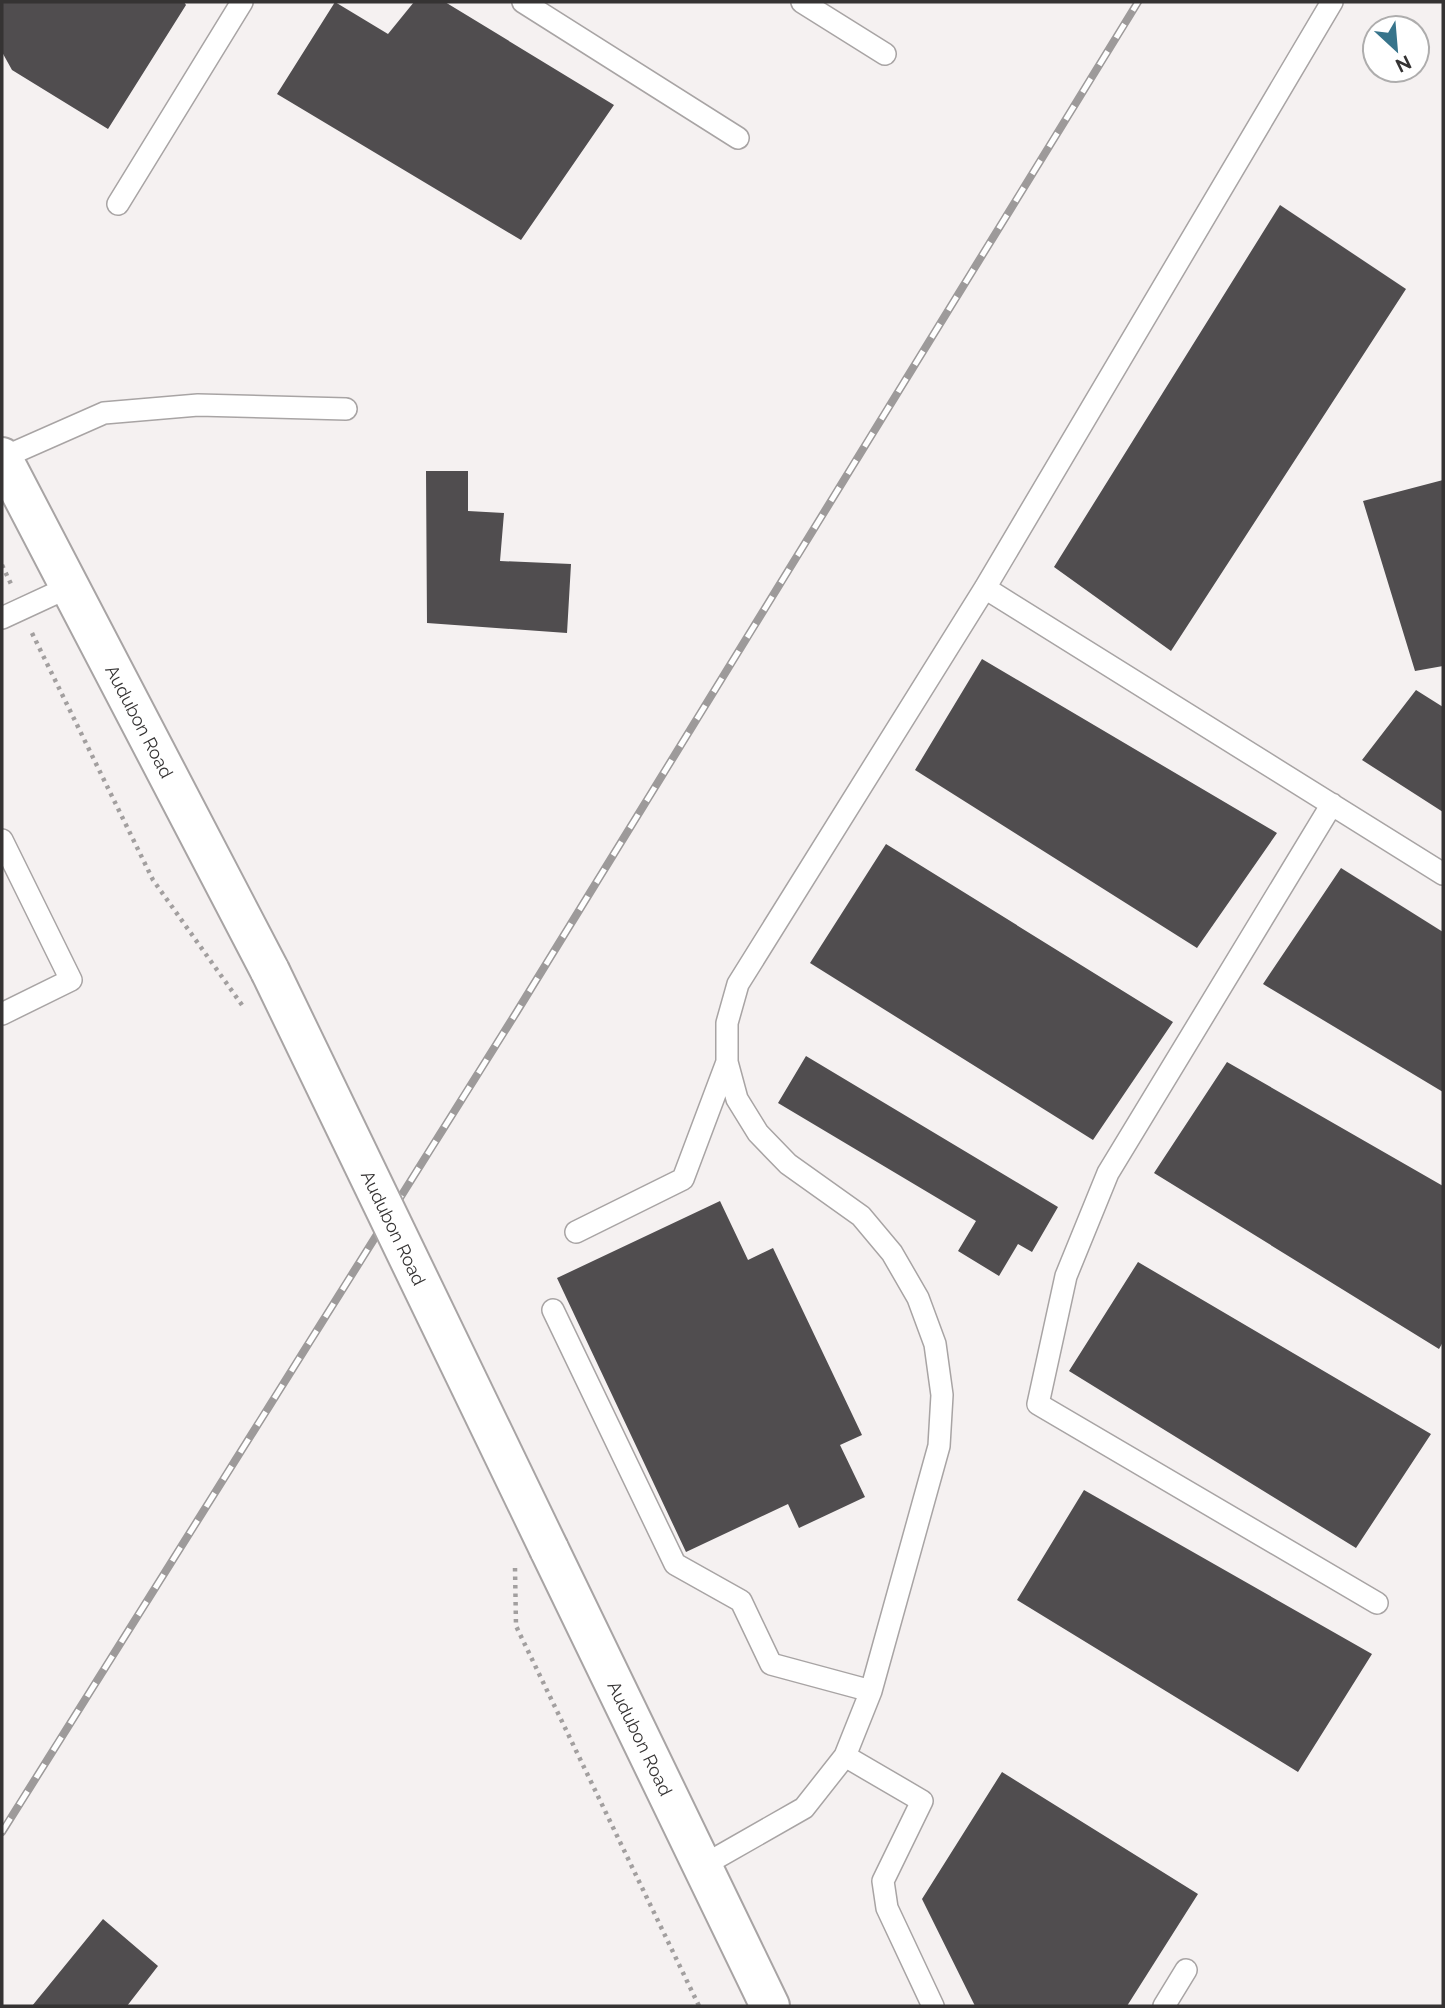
<svg xmlns="http://www.w3.org/2000/svg" width="1445" height="2008" font-family="Raleway,sans-serif">
<style>
.building{fill:#504d4f}
.lines{fill:none;stroke-linecap:round;stroke-linejoin:round}
.service-casing{stroke:#a8a4a4;stroke-width:24}
.tertiary-casing{stroke:#a8a4a4;stroke-width:42}
.path{stroke:#a29f9f;stroke-width:4.5;stroke-dasharray:3.5 5;stroke-linecap:butt}
.service{stroke:#fff;stroke-width:21}
.tertiary{stroke:#fff;stroke-width:38}
.rail-casing{stroke:#9d9a9a;stroke-width:8}
.rail{stroke:#fff;stroke-width:5;stroke-dasharray:16;stroke-linecap:butt}
.tertiary-bridge-casing{stroke:#a8a4a4;stroke-width:42;stroke-linecap:butt}
.tertiary-bridge{stroke:#fff;stroke-width:38}
.labels{text-anchor:middle;dominant-baseline:central;stroke-width:7;stroke-linejoin:round;paint-order:stroke}
.street-label{font-size:18px;fill:#353333;stroke:#fff}
</style>
<rect width="100%" height="100%" fill="#f5f1f1"/>
<!-- building -->
<path class="building" d="M2 2H184L186 5 108 129 12 70 2 52Z
M335 2 388 34 414 2H445L614 105 521 240 277 94Z
M1280 205 1406 289 1171 651 1054 567Z
M426 471H468V511L504 513 500 561 571 564 567 633 427 623Z
M1443 480V666L1415 671 1363 501Z
M982 659 1277 833 1197 948 915 770Z
M1416 690 1443 707V812L1362 760Z
M886 844 1173 1022 1093 1140 810 963Z
M1341 868 1443 932V1092L1263 984Z
M806 1056 1058 1207 1032 1252 1018 1244 999 1276 958 1251 976 1221 778 1103Z
M1227 1062 1443 1186V1342L1439 1349 1154 1173Z
M720 1201 748 1260 773 1248 862 1435 840 1445 865 1497 799 1528 788 1504 686 1552 557 1278Z
M1138 1262 1431 1434 1356 1548 1069 1371Z
M1084 1490 1372 1654 1298 1772 1017 1600Z
M1002 1772 1198 1894 1127 2006H975L922 1899Z
M103 1919 158 1966 127 2006H32Z"/>
<g class="lines">
<defs>
<path id="service" d="M523 2 738 138
M802 2 885 54
M118 204 242 2
M2 458 104 413 198 405 346 409
M985 588 1443 874
M2 618 69 587
M1332 804 1108 1173 1066 1276 1038 1404 1377 1603
M2 840 71 980 2 1014
M576 1232 683 1179 727 1062
M553 1310 675 1564 741 1601 771 1664 871 1691
M845 1756 922 1801 883 1881 887 1908 933 2006
M704 1865 804 1808 845 1756 871 1691 939 1446 942 1395 935 1344 918 1298 892 1253 861 1216 788 1164 758 1133 737 1099 727 1062V1023L738 984 985 588 1332 2
M1164 2006 1186 1970"/>
<g id="tertiary">
<path id="s1" d="M2 457 270 971"/>
<path id="s2" d="M549 1549 770 2006"/>
</g>
</defs>
<!-- service casing -->
<use href="#service" class="service-casing"/>
<!-- tertiary casing -->
<use href="#tertiary" class="tertiary-casing"/>
<!-- path -->
<path class="path" d="M2 565 11 584
M32 633 153 880 242 1005
M515 1568 516 1626 699 2006"/>
<!-- service -->
<use href="#service" class="service"/>
<!-- tertiary -->
<use href="#tertiary" class="tertiary"/>
<defs>
<path id="rail" d="M2 1832 516 1013 1138 2"/>
</defs>
<!-- rail casing -->
<use href="#rail" class="rail-casing"/>
<!-- rail -->
<use href="#rail" class="rail"/>
<defs>
<g id="tertiary-bridge">
<path id="s3" d="M270 971 549 1549"/>
</g>
</defs>
<!-- tertiary-bridge casing -->
<use href="#tertiary-bridge" class="tertiary-bridge-casing"/>
<!-- tertiary-bridge -->
<use href="#tertiary-bridge" class="tertiary-bridge"/>
</g>
<g class="labels">
<!-- street labels -->
<g class="street-label">
<text stroke="none"><textPath href="#s1" startOffset="298">Audubon Road</textPath></text>
<text stroke="none"><textPath href="#s3" startOffset="285">Audubon Road</textPath></text>
<text stroke="none"><textPath href="#s2" startOffset="210">Audubon Road</textPath></text>
</g>
</g>
<!-- border -->
<rect width="1445" height="2008" fill="none" stroke="#353333" stroke-width="7"/>
<!-- north arrow -->
<g transform="translate(1396 49) rotate(154)"><circle r="33" fill="#ffffff" stroke="#aeadad" stroke-width="2"/>
<path d="M0-5L12 26L0 18L-12 26Z" fill="#37748b"/>
<text y="-10" font-size="19" font-weight="bold" text-anchor="middle" fill="#353333">N</text>
</g>
</svg>
